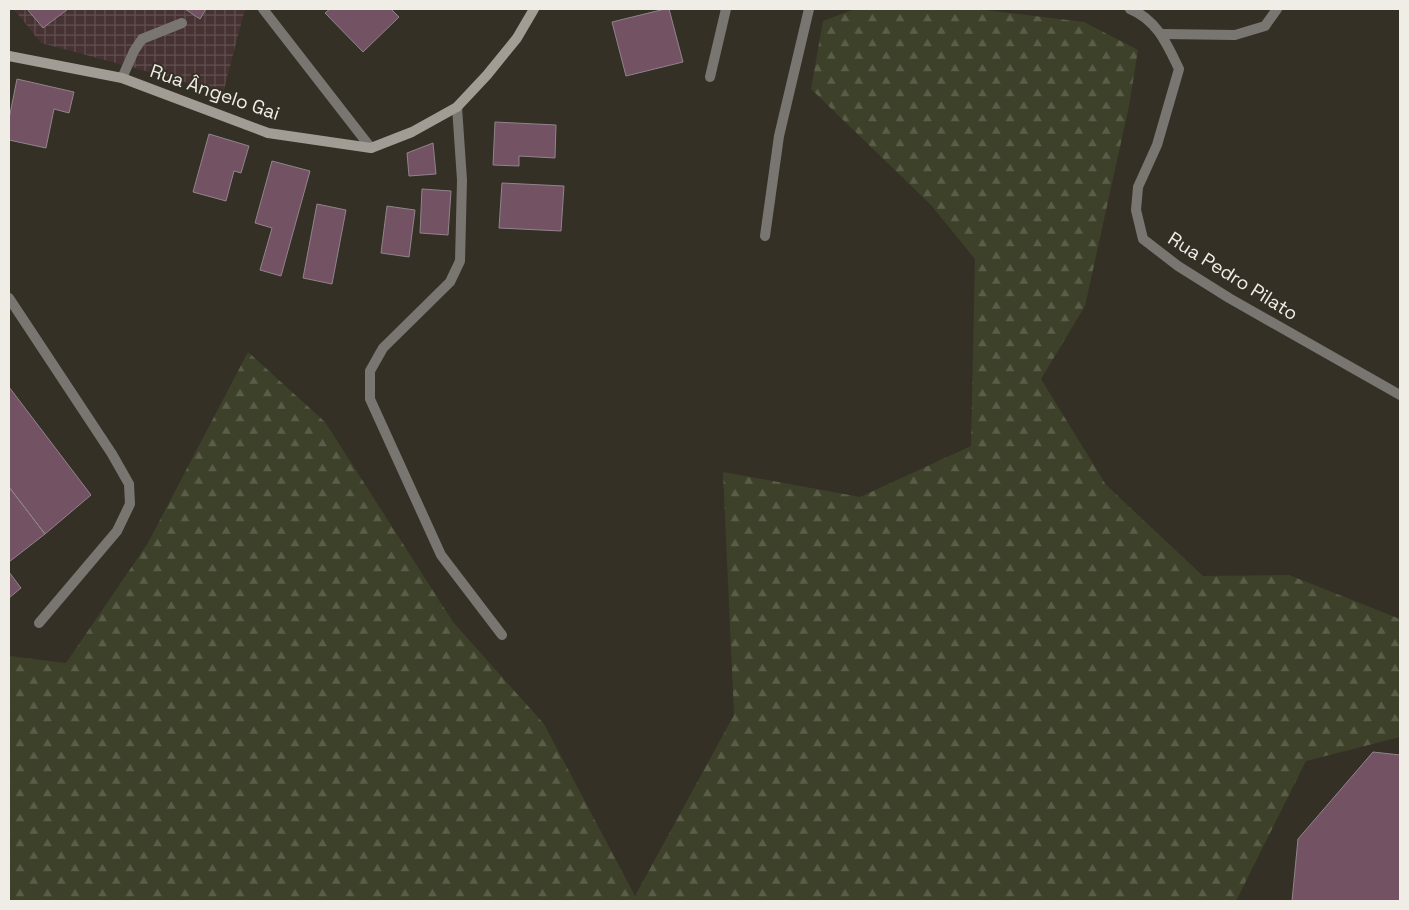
<svg xmlns="http://www.w3.org/2000/svg" width="1409" height="910" font-family="'Space Grotesk',sans-serif">
<style>
.industrial{fill:url(#industrial-grid)}
.forest{fill:url(#forest-firs)}
.building{fill:#735264;stroke:#91848a}
.lines{fill:none;stroke-linecap:round;stroke-linejoin:round}
.lane{stroke:#797671;stroke-width:10}
.street{stroke:#797671;stroke-width:10}
.secondary{stroke:#a19d95;stroke-width:10}
.labels{text-anchor:middle;dominant-baseline:central;stroke-width:4;stroke-linejoin:round;paint-order:stroke}
.street-label{font-size:19px;fill:#f0ede7;stroke:#343026}
</style>
<defs>
<pattern id="industrial-grid" width="8" height="8" patternUnits="userSpaceOnUse" patternTransform="scale(1.25)"><rect width="8" height="8" fill="#463232"/><path d="M0 4h8M4 0v8" fill="none" stroke="#615050"/></pattern>
<pattern id="forest-firs" width="22" height="20" patternUnits="userSpaceOnUse" patternTransform="scale(1.25)"><rect width="22" height="20" fill="#3e4129"/><path d="M5 1l3.5 6h-7zM16 11l3.5 6h-7z" fill="#5a5d48"/></pattern>
</defs>
<rect width="100%" height="100%" fill="#343026"/>
<!-- industrial -->
<path class="industrial" d="M14 9H245L223 93 131 67 41 43Z"/>
<!-- forest -->
<path class="forest" d="M855 9H977L1084 22 1138 50 1129 106 1085 306 1041 379 1106 485 1203 576 1289 575 1400 619V737L1306 761 1236 901H9V656L66 663 148 543 248 352 325 422 453 622 544 724 635 896 734 715 723 472 860 497 971 446 975 259 931 205 811 89 823 21Z"/>
<!-- building -->
<path class="building" d="M27 9H68L43 28Z
M185 9H206L200 19Z
M330 9H391L399 17 363 52 325 13Z
M665 9H669L683 62 626 76 612 22Z
M17 79 74 92 69 113 54 109 46 148 9 140V119Z
M495 122 556 125 555 158 519 156V166L493 165Z
M209 134 249 146 241 173 234 171 226 201 193 192Z
M433 143 436 174 409 176 407 153Z
M272 161 310 171 281 276 260 270 272 228 255 223Z
M502 183 564 186 561 231 499 228Z
M422 189 451 191 448 235 420 233Z
M317 204 346 210 332 284 303 278Z
M387 206 415 210 409 257 381 253Z
M9 387 91 495 45 534 9 487Z
M9 487 45 534 9 562Z
M9 572 21 588 9 598Z
M1373 752 1400 755V901H1292L1298 839Z"/>
<g class="lines">
<!-- lane -->
<path class="lane" d="M1162 34 1235 35 1265 26 1277 9
M710 77 726 9
M122 78 134 51 142 39 182 23
M765 236 779 136 809 9
M9 298 112 454 129 484 130 504 117 531 39 623"/>
<!-- street -->
<path class="street" d="M263 9 371 148
M1130 9C1157 20 1167 44 1179 69L1157 145 1138 187 1136 210 1143 239 1178 266 1229 298 1400 395
M457 107 462 180 460 261 450 282 383 348 370 371V399L441 555 502 635"/>
<!-- secondary -->
<path class="secondary" d="M9 56 122 78 268 133 371 148 412 132 457 107 487 75 517 38 534 9"/>
</g>
<g class="labels">
<!-- street labels -->
<g class="street-label">
<text transform="translate(215 92) rotate(19)">Rua Ângelo Gai</text>
<text transform="translate(1233 276) rotate(32)">Rua Pedro Pilato</text>
</g>
</g>
<!-- border -->
<rect width="1409" height="910" fill="none" stroke="#f0ede7" stroke-width="20"/>
</svg>
